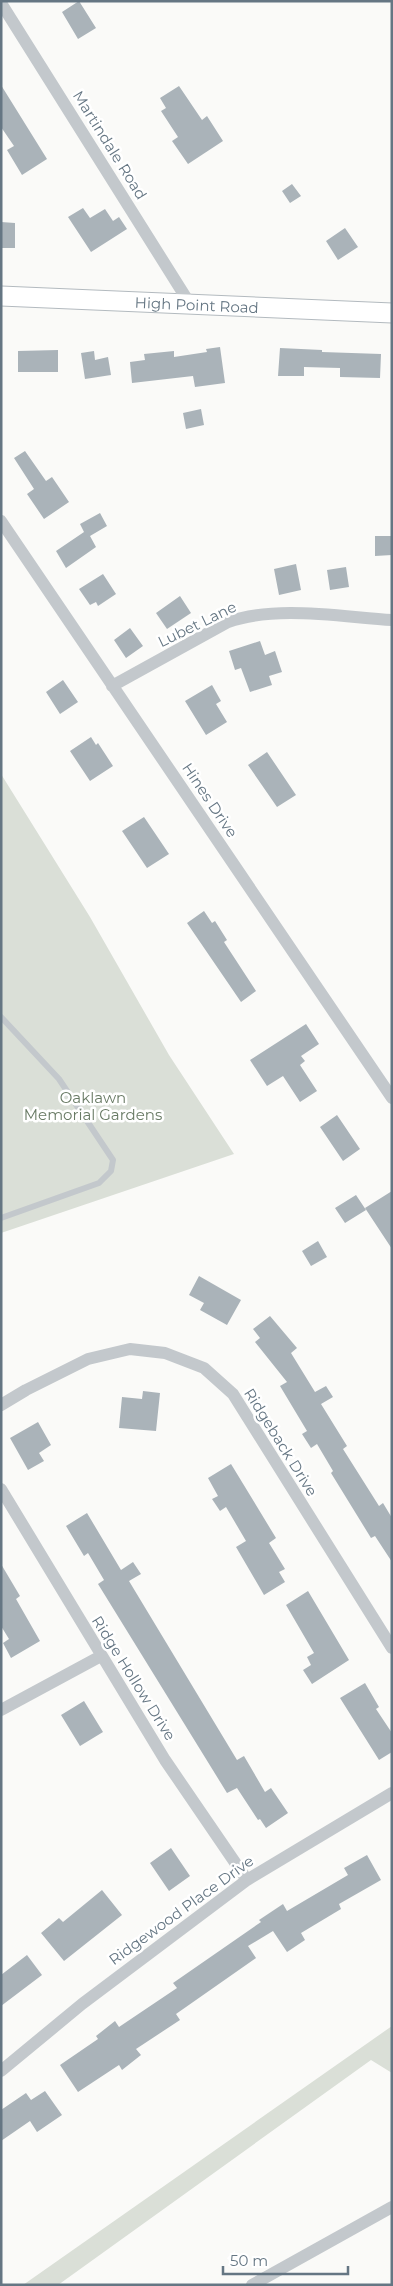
<svg xmlns="http://www.w3.org/2000/svg" width="393" height="2286" font-family="Montserrat,sans-serif">
<style>
.green{fill:#dadfd7}
.building{fill:#aab3b9}
.lines{fill:none;stroke-linecap:round;stroke-linejoin:round}
.secondary-casing{stroke:#b3babf;stroke-width:21}
.service{stroke:#c3c8cc;stroke-width:6}
.minor{stroke:#c3c8cc;stroke-width:12}
.secondary{stroke:#fff;stroke-width:19}
.labels{text-anchor:middle;dominant-baseline:central;stroke-width:5;stroke-linejoin:round;paint-order:stroke}
.street-label{font-size:15px;fill:#657683;stroke:#fff}
.park-label{font-size:15px;fill:#687a64;stroke:#fff}
</style>
<rect width="100%" height="100%" fill="#fafaf8"/>
<!-- green -->
<path class="green" d="M1 774 90 917 169 1055 234 1154 1 1233Z
M392 2026V2073L371 2060 58 2285H23Z"/>
<!-- building -->
<path class="building" d="M79 1 96 28 78 39 62 12Z
M1 85 47 159 22 175 7 150 14 146 1 127Z
M179 86 202 120 207 116 223 141 188 164 172 141 178 137 161 111 166 108 160 98Z
M292 184 301 196 290 203 282 191Z
M83 208 90 218 105 209 113 221 119 217 127 229 91 252 68 217Z
M1 222 15 223V248H1Z
M345 228 358 247 338 260 326 241Z
M220 347 225 383 195 387 193 376 132 383 130 362 145 360 144 354 174 351V357L207 352 206 349Z
M280 348 322 350V352L381 354 380 378 340 377V368L304 367V376H278Z
M58 350V372H18V351Z
M94 351 95 360 108 357 111 375 85 379 81 353Z
M201 409 204 425 186 429 183 413Z
M25 451 46 481 52 477 69 502 44 519 27 494 34 489 14 458Z
M100 513 107 526 90 536 96 547 66 568 56 551 84 532 80 524Z
M375 536H392V555L375 556Z
M296 564 301 590 279 595 274 569Z
M346 567 349 587 330 590 327 570Z
M103 574 116 594 98 606 96 602 90 605 79 589Z
M180 596 191 613 167 629 156 613Z
M130 628 143 646 126 658 114 640Z
M260 641 265 655 275 651 282 672 269 676 272 685 250 692 241 668 235 670 229 651Z
M63 680 78 702 60 714 46 692Z
M212 685 221 701 216 704 227 722 206 735 185 701Z
M91 737 96 745 98 743 113 766 90 781 70 751Z
M267 752 296 795 277 807 248 765Z
M144 817 169 854 147 868 122 831Z
M204 911 212 923 215 921 227 940 224 942 256 991 241 1002 187 923Z
M306 1024 319 1044 301 1056 305 1061 300 1065 317 1091 300 1102 283 1076 267 1086 250 1060Z
M337 1115 360 1149 343 1161 320 1127Z
M392 1191V1249L365 1208Z
M356 1195 366 1210 345 1223 335 1208Z
M318 1241 327 1257 311 1266 302 1251Z
M199 1276 241 1300 227 1325 200 1310 204 1303 189 1295Z
M270 1316 297 1348 291 1353 315 1392 326 1386 333 1397 321 1404 347 1446 343 1449 379 1506 383 1503 392 1518V1562L375 1536 371 1538 331 1473 333 1471 317 1444 311 1448 302 1434 307 1431 280 1386 287 1382 255 1342 260 1338 253 1329Z
M143 1391 160 1393 156 1431 119 1428 122 1397 142 1399Z
M38 1422 51 1445 39 1453 44 1461 28 1470 10 1438Z
M231 1464 276 1538 269 1543 285 1569 279 1572 285 1582 264 1595 236 1547 246 1541 226 1507 220 1511 212 1499 218 1496 208 1478Z
M87 1513 121 1570 133 1562 141 1574 129 1581 237 1760 244 1756 265 1792 271 1788 288 1813 266 1828 260 1819 258 1820 237 1788 227 1793 98 1584 104 1580 88 1553 84 1556 66 1526Z
M1 1564 20 1596 16 1599 40 1641 11 1658 3 1643 9 1639 1 1626Z
M308 1591 349 1660 312 1684 303 1670 311 1665 307 1657 314 1653 286 1605Z
M365 1683 379 1707 376 1709 392 1733V1752L379 1760 340 1698Z
M84 1701 103 1732 80 1746 61 1715Z
M171 1848 190 1876 169 1891 150 1863Z
M367 1855 381 1880 339 1904 341 1909 301 1933 305 1940 287 1952 273 1931 248 1946 256 1958 176 2014 180 2020 136 2049 141 2055 122 2070 119 2065 78 2092 60 2065 98 2039 96 2036 115 2021 119 2027 177 1988 173 1983 261 1922 259 1920 283 1904 287 1911 348 1875 344 1868Z
M102 1890 122 1915 64 1961 41 1933 59 1918 63 1922Z
M27 1955 42 1975 1 2006V1975Z
M45 2091 62 2115 37 2132 30 2121 1 2141V2110L26 2093 31 2100Z"/>
<g class="lines">
<defs>
<g id="secondary">
<path id="s1" d="M1 296 392 313"/>
</g>
</defs>
<!-- secondary casing -->
<use href="#secondary" class="secondary-casing"/>
<!-- service -->
<path class="service" d="M1 1017 59 1079 113 1160 111 1171 99 1183 1 1218"/>
<!-- minor -->
<path class="minor" d="M1 3 190 304
M1 521 392 1098
M112 686 228 622C275 605 342 617 392 620
M1 1405 26 1390 88 1359 130 1349 165 1353 204 1368 233 1394 392 1648
M1 1489 165 1760 247 1880
M1 1710 101 1656
M1 2071 82 2004 247 1880 392 1793
M252 2285 392 2207"/>
<!-- secondary -->
<use href="#secondary" class="secondary"/>
</g>
<g class="labels">
<!-- street labels -->
<g class="street-label">
<text transform="translate(110 145) rotate(58)">Martindale Road</text>
<text stroke="none"><textPath href="#s1" startOffset="196">High Point Road</textPath></text>
<text transform="translate(197 624) rotate(-26)">Lubet Lane</text>
<text transform="translate(210 800) rotate(56)">Hines Drive</text>
<text transform="translate(281 1442) rotate(58)">Ridgeback Drive</text>
<text transform="translate(134 1678) rotate(58)">Ridge Hollow Drive</text>
<text transform="translate(181 1910) rotate(-36)">Ridgewood Place Drive</text>
</g>
<!-- park labels -->
<g class="park-label">
<text x="93" y="1097">Oaklawn<tspan x="93" dy="17">Memorial Gardens</tspan></text>
</g>
</g>
<!-- border -->
<rect width="393" height="2286" fill="none" stroke="#657683" stroke-width="5"/>
<!-- scale -->
<path d="M223 2266v8h125v-8" fill="none" stroke="#657683" stroke-width="2.5"/>
<text x="230" y="2266" font-size="15" fill="#657683" stroke="#ffffff" stroke-width="4" paint-order="stroke">50 m</text>
</svg>
